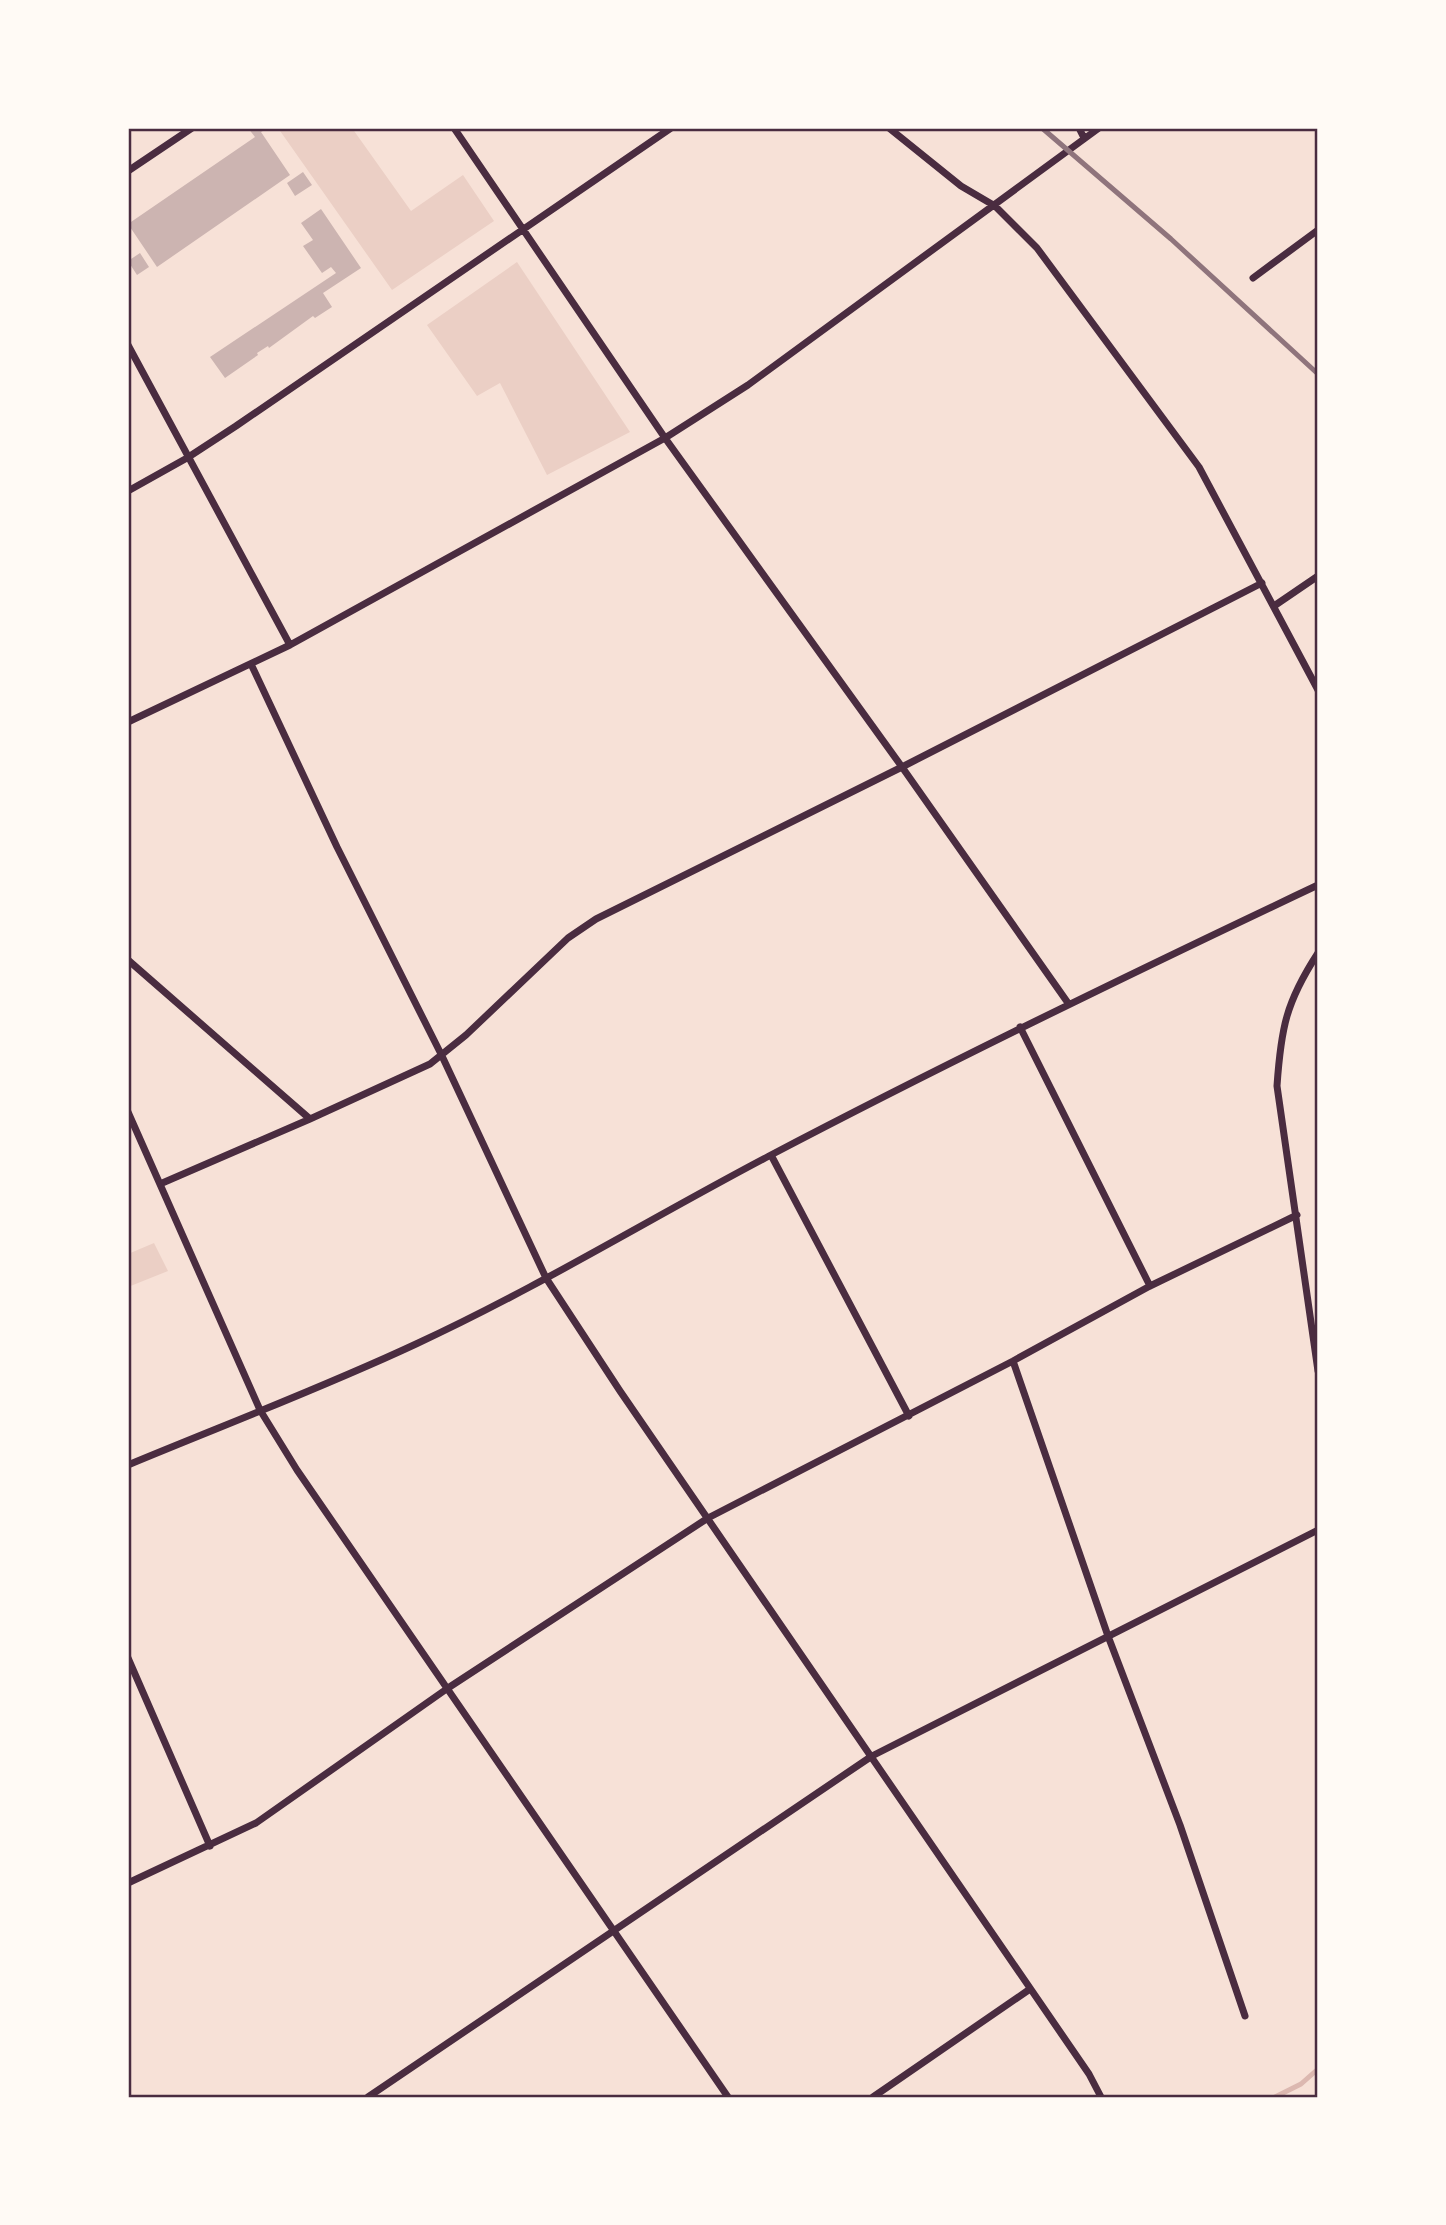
<svg xmlns="http://www.w3.org/2000/svg" width="1446" height="2225" font-family="'Golos Text',sans-serif">
<style>
.green{fill:#ebcfc5}
.lines{fill:none;stroke-linecap:round;stroke-linejoin:round}
.stream{stroke:#dcb8b0;stroke-width:5}
.building{fill:#ccb4b1}
.minor{stroke:#4a2c40;stroke-width:7}
.rail{stroke:#8f747c;stroke-width:5}
.neatline{fill:none;stroke:#4a2c40;stroke-width:2.5}
</style>
<rect width="100%" height="100%" fill="#f7e1d7"/>
<!-- green -->
<path class="green" d="M278 128H352L411 211 463 175 494 221 392 290Z
M517 262 630 432 547 475 500 383 477 396 427 325Z
M154 1243 168 1271 128 1287V1254Z"/>
<g class="lines">
<!-- stream -->
<path class="stream" d="M1275 2097 1301 2084 1318 2069"/>
</g>
<!-- building -->
<path class="building" d="M248 128H268L261 132 290 175 157 267 128 224 255 137Z
M303 172 312 185 295 196 287 183Z
M321 209 361 268 323 293 332 307 315 318 313 316 269 348 268 346 257 353 258 355 225 378 210 357 336 273 331 267 322 273 303 246 313 240 301 223Z
M140 253 149 267 137 275 128 261Z"/>
<g class="lines">
<!-- minor -->
<path class="minor" d="M454 128 665 438 902 767 1068 1003
M889 128 961 186 995 206 1037 248 1199 467 1318 690
M1079 128 1084 138
M128 171 192 128
M1253 278 1318 230
M128 345 290 645
M128 491 187 458 236 426 671 128
M1274 606 1318 576
M251 664 337 847 442 1056 546 1278 620 1391 1089 2074 1101 2097
M128 722 290 645 665 438 748 385 1099 128
M1318 953C1286 1002 1281 1028 1277 1086L1318 1371
M128 960 310 1119
M1020 1027 1150 1286
M128 1112 260 1410 297 1470 728 2097
M771 1155 909 1416
M160 1184 310 1119 430 1064 466 1035 568 938 596 919 902 767 1262 583
M1013 1361 1108 1636 1180 1825 1245 2016
M128 1465C224 1425 322 1388 416 1344 537 1288 651 1218 769 1156 950 1061 1134 972 1318 885
M128 1658 210 1846
M128 1883 256 1823 448 1688 708 1518 1013 1361 1150 1286 1297 1215
M368 2097 872 1756 1318 1530
M873 2097 1030 1989"/>
<!-- rail -->
<path class="rail" d="M1042 128 1171 239 1318 374"/>
</g>
<!-- border -->
<rect width="1446" height="2225" fill="none" stroke="#fffaf5" stroke-width="259"/>
<rect x="130" y="130" width="1186" height="1966" class="neatline"/>
</svg>
